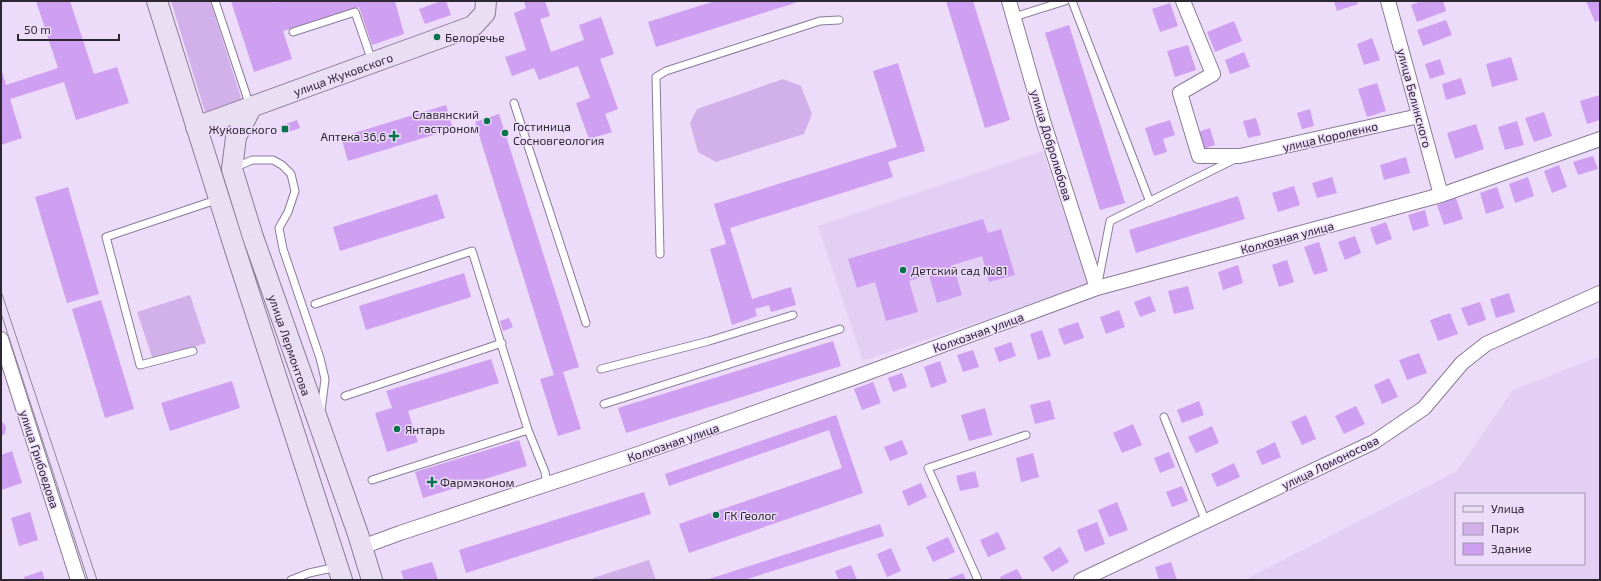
<svg xmlns="http://www.w3.org/2000/svg" width="1601" height="581" font-family="'Exo 2',sans-serif">
<style>
.built{fill:#e4cff4;fill-rule:evenodd}
.green{fill:#d2b1eb}
.building{fill:#cf9ff1}
.lines{fill:none;stroke-linecap:round;stroke-linejoin:round}
.lane-casing{stroke:#8b7b97;stroke-width:9}
.street-casing{stroke:#8b7b97;stroke-width:16}
.secondary-casing{stroke:#8b7b97;stroke-width:22}
.lane{stroke:#fff;stroke-width:7}
.street{stroke:#fff;stroke-width:14}
.secondary{stroke:#eadef2;stroke-width:20}
.tram{stroke:#91859a;stroke-width:1}
.poi-dot{fill:#05724a;stroke:#eddbfa;stroke-width:1.5}
.labels{text-anchor:middle;dominant-baseline:central;stroke-width:3;stroke-linejoin:round;paint-order:stroke}
.poi-label{font-size:12px;fill:#2d2732;stroke:#eddbfa;text-anchor:start}
.street-label{font-size:12px;fill:#2d2732;stroke:#eddbfa}
</style>
<rect width="100%" height="100%" fill="#eddbfa"/>
<!-- built -->
<path class="built" d="M1043 151 1088 285 863 361 818 226Z
M1600 356V580H1244L1457 471 1513 390ZM1456 494H1584V564H1456Z"/>
<!-- green -->
<path class="green" d="M171 1H210L242 101 205 112Z
M783 79 801 86 812 114 804 134 716 162 698 152 690 123 697 109Z
M190 295 206 343 153 360 137 312Z
M649 560 656 580H593V578Z"/>
<!-- building -->
<path class="building" d="M36 1H70L94 74 117 67 129 103 76 120 64 82 10 99 22 138 1 145V69L6 85 58 68Z
M231 1H273L274 3 278 1H395L404 34 372 45 359 7 283 31 292 59 254 72Z
M441 1H446L451 15 425 24 419 9Z
M524 1H545L550 16 540 19 551 52 584 40 579 25 601 17 614 54 600 59 618 109 605 114 612 132 589 139 576 103 590 98 578 66 539 80 534 68 512 76 505 57 526 50 514 13 526 8Z
M715 1H801L656 47 648 22Z
M946 1H973L1010 120 985 128Z
M1334 1H1357L1358 4 1337 11Z
M1421 1H1443L1446 11 1417 22 1411 5Z
M1586 1H1600V20L1595 22Z
M1170 3 1178 26 1160 32 1152 9Z
M1446 20 1452 35 1423 46 1417 30Z
M1234 21 1242 41 1215 52 1207 32Z
M1069 25 1125 203 1100 210 1045 33Z
M1372 38 1380 60 1364 65 1357 44Z
M1188 45 1196 70 1175 77 1167 51Z
M1244 52 1250 67 1230 74 1225 60Z
M1511 57 1518 80 1492 87 1486 64Z
M1440 59 1445 74 1430 79 1425 64Z
M898 63 925 151 888 162 893 177 730 228 752 299 791 287 796 305 771 312 769 305 755 309 757 316 732 325 710 249 726 244 714 204 897 147 873 71Z
M1461 78 1466 94 1446 100 1442 84Z
M1377 83 1386 111 1367 117 1358 89Z
M1600 95V120L1587 124 1580 101Z
M446 105 453 129 348 161 341 137Z
M1310 109 1314 126 1302 129 1297 113Z
M1544 112 1552 136 1534 142 1525 118Z
M499 114 579 367 563 372 581 429 558 436 540 379 554 375 475 122Z
M1256 118 1261 135 1248 138 1243 121Z
M297 120 300 128 283 134 280 126Z
M1170 120 1175 135 1163 139 1167 152 1154 156 1145 128Z
M1517 121 1524 145 1505 150 1498 127Z
M1476 124 1484 149 1455 159 1447 133Z
M1210 128 1215 145 1203 149 1198 132Z
M1593 156 1598 169 1578 175 1573 162Z
M1406 157 1410 173 1384 180 1380 165Z
M1559 165 1567 187 1552 193 1544 171Z
M1332 177 1337 193 1317 198 1312 183Z
M1528 177 1534 196 1515 203 1509 184Z
M1294 186 1300 205 1278 212 1272 193Z
M68 187 99 294 67 303 35 197Z
M1497 187 1504 208 1486 214 1480 193Z
M437 194 445 218 340 251 333 227Z
M1238 196 1245 219 1136 253 1129 230Z
M1456 198 1463 219 1444 225 1437 205Z
M1425 210 1429 226 1413 231 1408 215Z
M983 219 988 233 1001 229 1015 275 989 282 982 256 953 265 962 295 937 303 929 275 909 281 918 312 886 321 875 282 857 288 848 259Z
M1386 222 1392 239 1376 245 1370 228Z
M1355 236 1361 253 1345 260 1338 242Z
M1319 242 1328 271 1314 275 1304 247Z
M1287 260 1294 282 1279 287 1272 265Z
M1238 265 1243 283 1223 290 1218 272Z
M464 273 471 297 366 330 359 306Z
M1188 286 1194 309 1174 314 1168 291Z
M1509 293 1515 312 1496 318 1490 299Z
M1150 296 1156 311 1140 317 1134 302Z
M101 300 134 409 105 418 72 309Z
M1480 302 1486 320 1468 326 1461 308Z
M1119 310 1125 327 1106 334 1100 317Z
M1450 313 1458 334 1438 341 1430 320Z
M509 318 513 327 503 331 500 321Z
M1078 322 1084 338 1064 345 1058 329Z
M1042 330 1051 356 1038 360 1030 334Z
M833 341 841 366 626 433 618 408Z
M1011 342 1016 356 999 362 994 348Z
M973 350 979 367 963 372 957 355Z
M1419 353 1427 373 1407 380 1399 360Z
M491 359 499 383 408 411 418 442 387 452 375 413 392 408 386 391Z
M940 361 947 382 931 388 924 367Z
M902 373 907 387 893 392 888 378Z
M1389 378 1398 397 1382 404 1374 385Z
M232 381 240 408 170 431 161 403Z
M873 382 881 403 862 410 854 389Z
M1050 400 1055 419 1035 424 1030 405Z
M1199 401 1204 415 1182 423 1177 410Z
M1356 406 1365 424 1344 434 1335 416Z
M985 408 992 435 969 441 961 415Z
M836 415 863 493 689 553 679 524 842 468 829 430 669 486 665 474Z
M1306 415 1316 439 1302 445 1291 422Z
M1 420 6 427 5 433 1 437Z
M1133 424 1142 445 1122 453 1113 433Z
M1212 426 1219 443 1196 453 1188 437Z
M519 440 527 466 423 498 415 472Z
M902 440 908 454 890 461 884 447Z
M1275 442 1281 457 1262 465 1256 451Z
M12 451 22 483 1 490V455Z
M1169 452 1175 467 1160 473 1154 458Z
M1033 453 1039 477 1021 482 1016 458Z
M1234 463 1240 477 1217 487 1211 474Z
M975 471 979 487 960 491 956 476Z
M921 483 927 497 908 506 902 491Z
M1182 486 1188 501 1172 507 1166 492Z
M644 492 651 514 466 573 459 550Z
M1117 502 1128 530 1109 537 1098 510Z
M30 512 38 540 19 546 11 518Z
M1097 522 1105 544 1085 552 1077 530Z
M880 524 884 536 744 580H706Z
M998 532 1006 549 988 557 980 540Z
M948 537 955 552 933 562 926 547Z
M1060 547 1069 562 1052 572 1043 557Z
M891 548 901 571 887 577 877 554Z
M432 562 438 580H404L401 571Z
M1171 562 1177 580H1159L1155 567Z
M851 565 857 580H839L835 571Z
M1017 569 1023 580H1001L1000 577Z
M42 571 45 580H25L24 577Z
M963 573 966 580H946Z"/>
<g class="lines">
<defs>
<path id="lane" d="M215 1 250 106
M1072 1 1150 202
M1014 17 1065 1
M293 32 355 12 372 61
M514 103 586 323
M234 168 252 160H273L282 165 291 174 295 191 288 212 279 228 283 249 320 358 325 379 321 411
M660 254 656 77 666 71 820 21 839 20
M1098 283 1110 221 1235 159
M315 304 472 251 528 430 545 472 547 485
M193 351 140 365 106 237 219 199
M601 369 709 341 793 315
M345 396 502 343
M604 404 840 329
M1164 417 1206 522
M372 480 528 430
M291 580 309 573 337 567
M978 580 928 468 1026 435"/>
<path id="street" d="M1009 1 1044 124 1097 288
M1183 1 1213 74 1180 93 1199 156H1240L1419 116
M1388 1 1441 195
M1 339 78 580
M362 547 400 533 638 454 856 377 1097 288 1441 195 1600 139
M1081 580 1374 442 1424 408 1462 363 1486 344 1600 293"/>
<path id="secondary" d="M157 1 233 243 342 580
M251 108 236 137 232 169 253 237 358 534 372 580
M196 127 473 26 485 13 486 1"/>
</defs>
<!-- lane casing -->
<use href="#lane" class="lane-casing"/>
<!-- street casing -->
<use href="#street" class="street-casing"/>
<!-- secondary casing -->
<use href="#secondary" class="secondary-casing"/>
<!-- lane -->
<use href="#lane" class="lane"/>
<!-- street -->
<use href="#street" class="street"/>
<!-- secondary -->
<use href="#secondary" class="secondary"/>
<!-- tram -->
<path class="tram" d="M1 291 97 580
M1 313 88 580"/>
</g>
<!-- markers -->
<g class="poi-dot">
<circle cx="437" cy="37" r="4"/>
<circle cx="487" cy="121" r="4"/>
<rect x="281" y="125" width="8" height="8" rx="2"/>
<circle cx="505" cy="133" r="4"/>
<path d="M392 130h4v4h4v4h-4v4h-4v-4h-4v-4h4z"/>
<circle cx="903" cy="270" r="4"/>
<circle cx="397" cy="429" r="4"/>
<path d="M430 476h4v4h4v4h-4v4h-4v-4h-4v-4h4z"/>
<circle cx="716" cy="515" r="4"/>
</g>
<g class="labels">
<!-- poi labels -->
<g class="poi-label">
<text x="445" y="37">Белоречье</text>
<text x="479" y="114" text-anchor="end">Славянский<tspan x="479" dy="14">гастроном</tspan></text>
<text x="513" y="126">Гостиница<tspan x="513" dy="14">Сосновгеология</tspan></text>
<text x="277" y="129" text-anchor="end">Жуковского</text>
<text x="386" y="136" text-anchor="end">Аптека 36,6</text>
<text x="911" y="270">Детский сад №81</text>
<text x="405" y="429">Янтарь</text>
<text x="440" y="482">Фармэконом</text>
<text x="724" y="515">ГК Геолог</text>
</g>
<!-- street labels -->
<g class="street-label">
<text transform="translate(343 74) rotate(-20)">улица Жуковского</text>
<text transform="translate(1415 98) rotate(75)">улица Белинского</text>
<text transform="translate(1330 136) rotate(-13)">улица Короленко</text>
<text transform="translate(1052 145) rotate(73)">улица Добролюбова</text>
<text transform="translate(1287 237) rotate(-15)">Колхозная улица</text>
<text transform="translate(978 332) rotate(-20)">Колхозная улица</text>
<text transform="translate(290 345) rotate(71)">улица Лермонтова</text>
<text transform="translate(673 442) rotate(-19)">Колхозная улица</text>
<text transform="translate(40 459) rotate(72)">улица Грибоедова</text>
<text transform="translate(1330 462) rotate(-26)">улица Ломоносова</text>
</g>
</g>
<!-- border -->
<rect width="1601" height="581" fill="none" stroke="#2d2732" stroke-width="4"/>
<!-- legend -->
<rect x="1455" y="493" width="130" height="72" fill="#eddbfa" stroke="#a093aa"/>
<rect x="1463" y="506" width="20" height="6" fill="#eadef2" stroke="#a093aa"/>
<text x="1491" y="513" font-size="12" fill="#2d2732">Улица</text>
<rect x="1463" y="523" width="20" height="12" fill="#d2b1eb" stroke="#a093aa"/>
<text x="1491" y="533" font-size="12" fill="#2d2732">Парк</text>
<rect x="1463" y="543" width="20" height="12" fill="#cf9ff1" stroke="#a093aa"/>
<text x="1491" y="553" font-size="12" fill="#2d2732">Здание</text>
<!-- scale -->
<path d="M18 34v6h101v-6" fill="none" stroke="#2d2732" stroke-width="2"/>
<text x="24" y="34" font-size="12" fill="#2d2732" stroke="#eddbfa" stroke-width="3" paint-order="stroke">50 m</text>
</svg>
